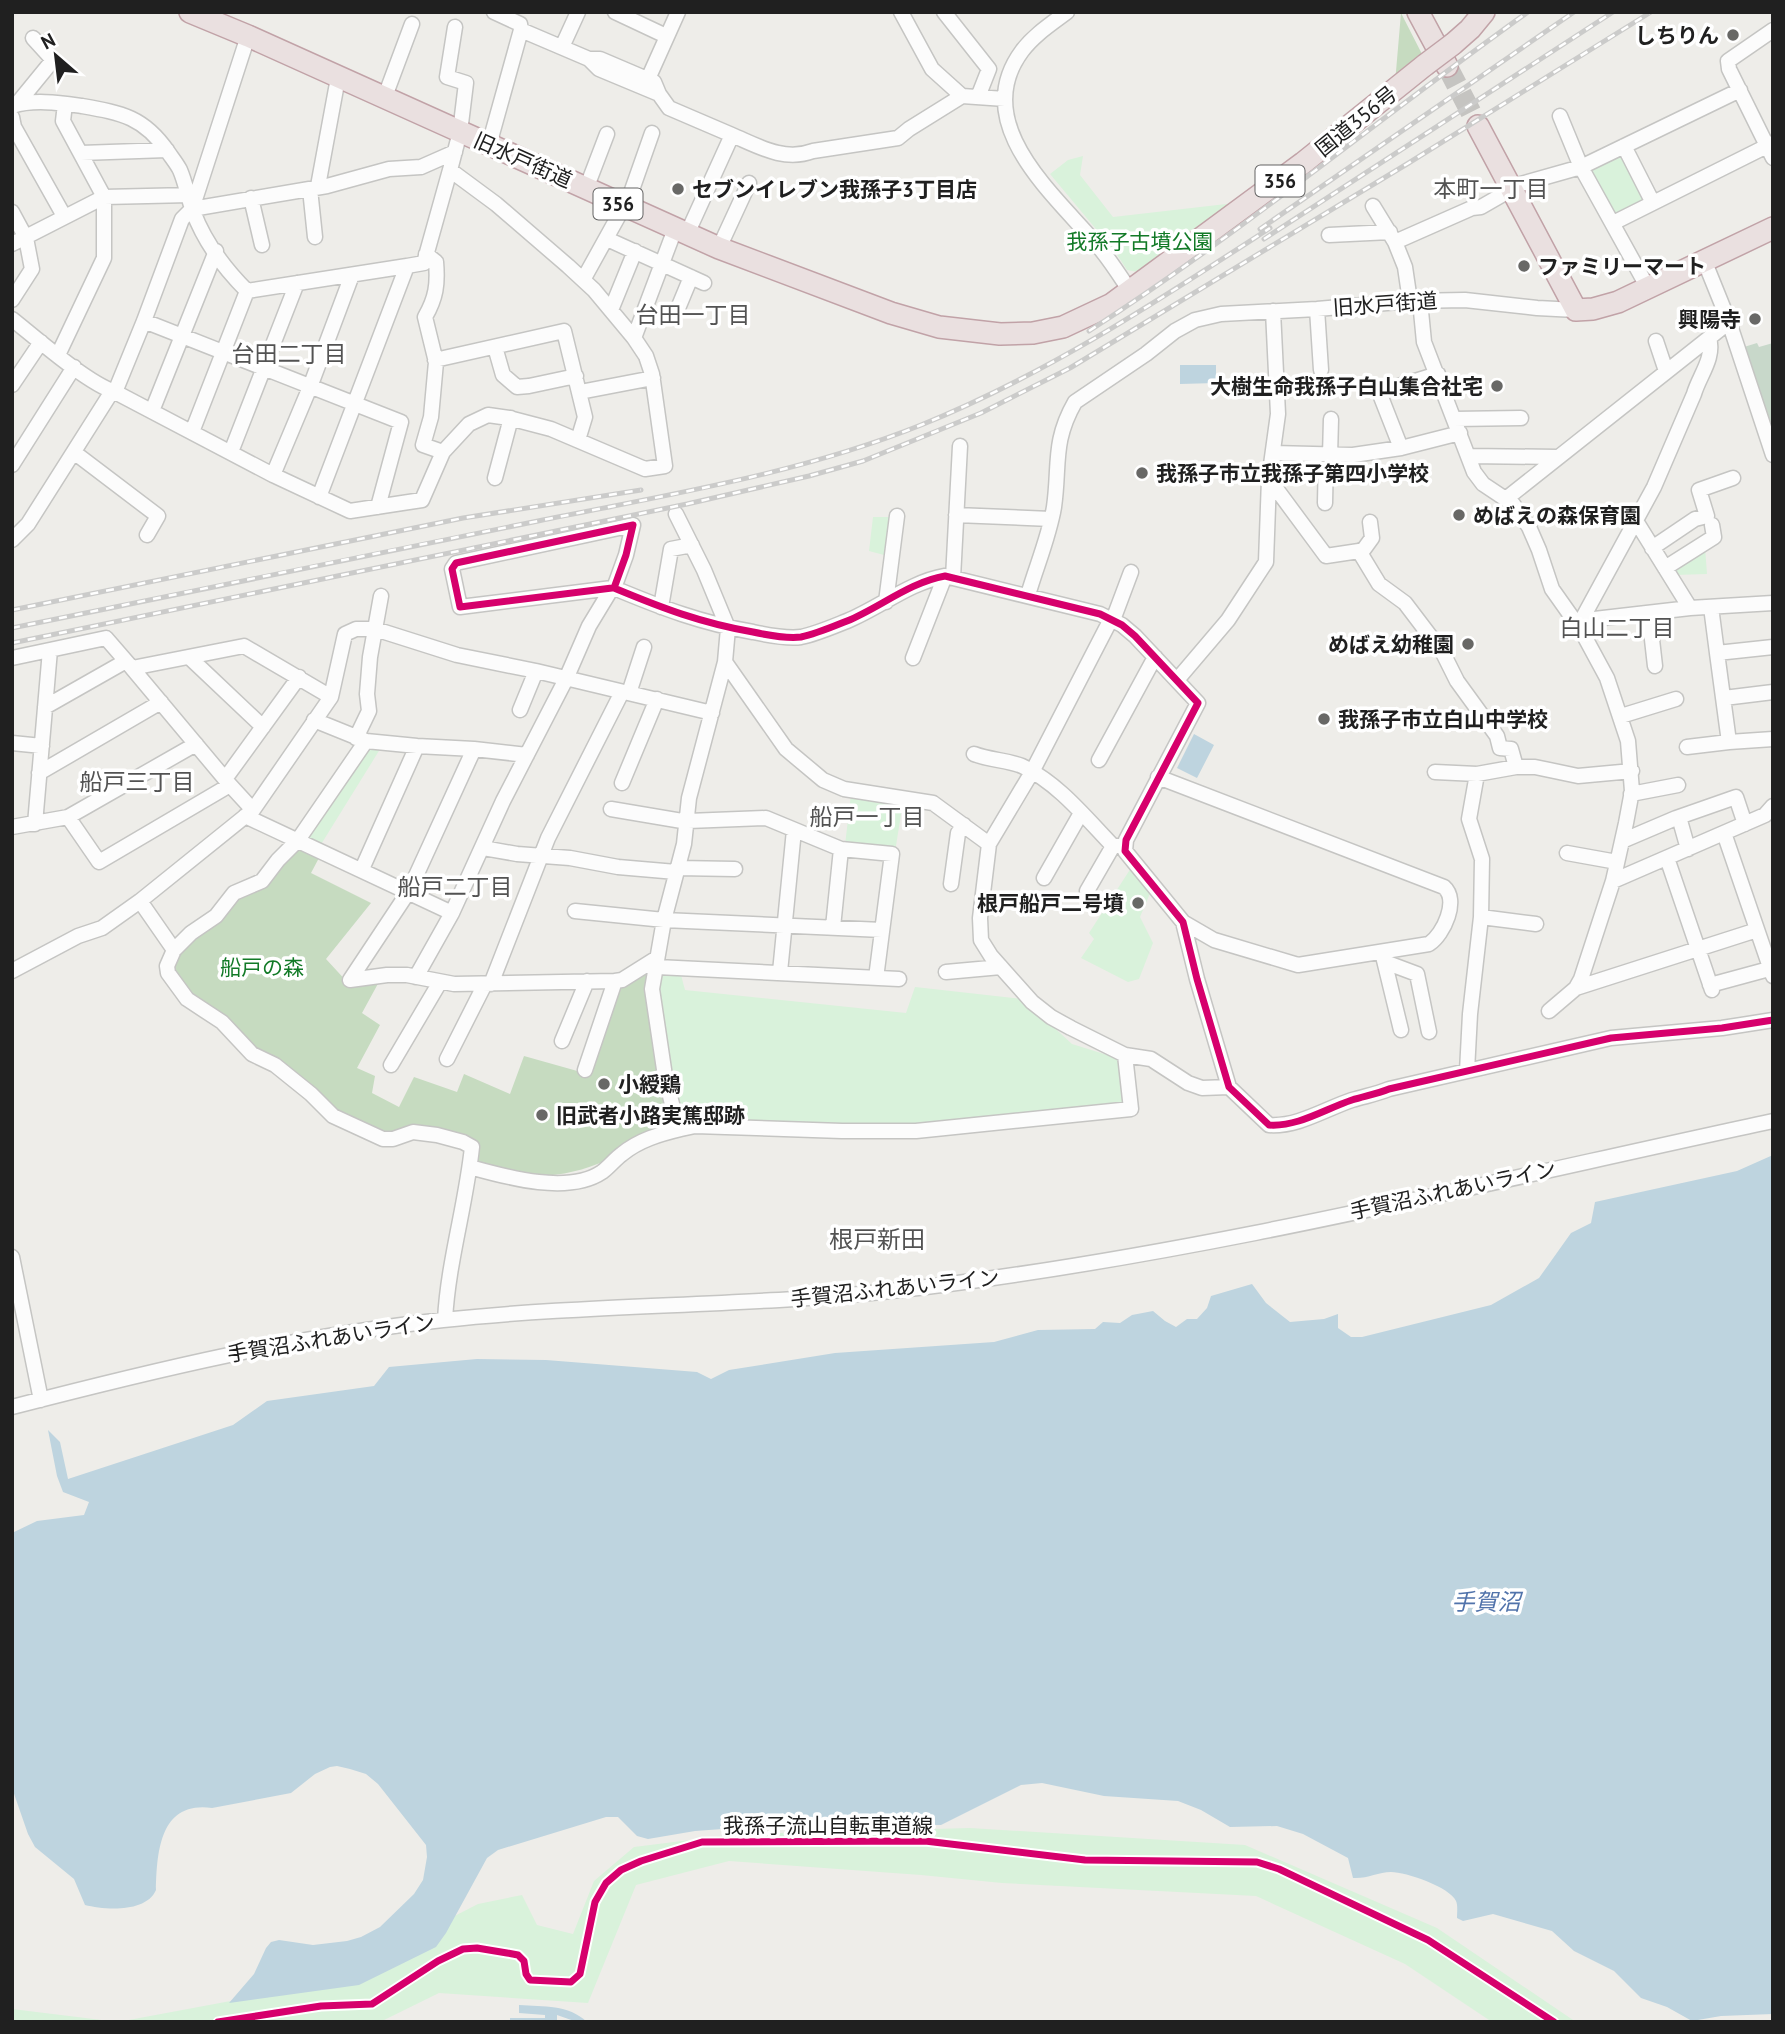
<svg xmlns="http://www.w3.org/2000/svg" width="1785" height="2034" font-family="'PT Sans','Noto Sans JP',sans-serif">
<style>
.forest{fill:#c6dbc0}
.cemetery{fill:#c8d8ca}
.park{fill:#d9f2db}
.water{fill:#bed4df}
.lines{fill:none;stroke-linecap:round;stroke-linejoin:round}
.highway-tunnel{stroke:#c5c4c1;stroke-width:21;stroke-dasharray:21 10;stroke-linecap:butt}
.minor-casing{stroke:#c5c5c3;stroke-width:17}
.highway-casing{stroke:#c1a2a7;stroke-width:24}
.minor{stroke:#fcfcfc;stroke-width:14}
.highway{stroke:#eae0e0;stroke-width:21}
.rail-casing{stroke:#cbcbca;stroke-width:5}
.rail{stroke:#fff;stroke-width:2.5;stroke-dasharray:8;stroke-linecap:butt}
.highway-bridge-casing{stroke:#c1a2a7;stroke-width:24;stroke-linecap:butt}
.highway-bridge{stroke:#eae0e0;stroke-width:21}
.cycleway-casing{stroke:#fff;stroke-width:11}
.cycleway{stroke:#d6006c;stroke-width:7}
.poi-dot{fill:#686866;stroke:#fff;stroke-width:2.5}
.labels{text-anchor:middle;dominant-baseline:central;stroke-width:7;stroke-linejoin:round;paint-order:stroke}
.shield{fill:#fff;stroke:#636363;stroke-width:2}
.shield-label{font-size:19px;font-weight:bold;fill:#202020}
.poi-label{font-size:21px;font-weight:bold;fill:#202020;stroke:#fff;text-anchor:start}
.street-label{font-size:21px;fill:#202020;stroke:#fff}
.park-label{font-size:21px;fill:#127a27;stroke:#fff}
.neighbourhood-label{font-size:23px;fill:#535353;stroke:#fff}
.water-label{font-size:23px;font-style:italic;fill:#5173ab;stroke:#fff}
.quarter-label{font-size:24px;fill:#535353;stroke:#fff}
</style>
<rect width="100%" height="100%" fill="#eeede9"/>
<!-- forest -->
<path class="forest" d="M1401 13 1424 58 1395 83Z
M298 848 320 856 311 873 371 903 326 959 349 984 380 980 362 1013 380 1025 357 1068 375 1076 372 1093 399 1107 414 1077 457 1092 464 1074 510 1094 524 1056 588 1074 620 984 652 970 673 1126C619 1154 582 1181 519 1175 505 1173 490 1168 476 1164L474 1143 385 1134 339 1112 317 1092 253 1051 189 997 173 975 177 950 232 899Z"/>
<!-- cemetery -->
<path class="cemetery" d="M1757 343 1759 347 1773 343V443L1744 347Z"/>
<!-- park -->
<path class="park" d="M1621 153 1645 201 1614 215 1590 172 1591 167Z
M1083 156 1080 175 1113 217 1235 203 1143 273 1127 270 1116 253 1050 174 1068 160Z
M873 517H889L884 555 869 551Z
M1705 547 1707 574 1675 575 1674 566Z
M367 744 382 746 320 846 302 839Z
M851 794 903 802 895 852 845 845Z
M1131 868 1151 891 1140 917 1153 943 1139 979 1128 982 1081 958 1094 939 1089 933Z
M660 975H681L685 990 906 1013 915 987 1023 999 1072 1044 1117 1058 1127 1103 922 1126 684 1125 668 1075 657 989Z
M970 1828 1245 1845 1437 1928 1576 2022H1492L1405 1964 1256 1896 1002 1883 921 1875 729 1861 636 1885 588 2003 439 1993 380 2022H12V2009L118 2022 322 1984 478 1904 522 1895 537 1925 573 1934 594 1881 634 1847 738 1834Z"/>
<!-- water -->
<path class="water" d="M1180 365H1216V383L1180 384Z
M1194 734 1214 745 1197 778 1177 768Z
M1773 1155V2014L1721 2016 1692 2021 1667 2007 1641 1998 1614 1971 1574 1951 1552 1931 1493 1914 1463 1921 1457 1918C1457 1913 1458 1905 1456 1901 1450 1887 1406 1872 1391 1872 1378 1872 1367 1879 1353 1878L1348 1858 1303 1834 1277 1826 1230 1827 1201 1810 1178 1801 1104 1796 1042 1783 1021 1785 941 1825 791 1824 695 1831 648 1839 637 1836 618 1817H606L498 1850 487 1858 446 1933 436 1947 359 1985 229 2003 254 1974 266 1948 271 1942 279 1940 313 1945 347 1941 361 1937 380 1927 414 1894 423 1880 427 1857 426 1845 378 1784 366 1774 350 1769 337 1766 330 1767 315 1774 291 1793 212 1808C160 1801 157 1851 156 1890 146 1913 105 1910 85 1905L74 1879 35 1847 28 1834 12 1788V1533L37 1521 84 1515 89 1502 63 1492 57 1476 48 1430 60 1442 68 1479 233 1425 267 1401 374 1386 389 1367 477 1359 546 1360 697 1372 711 1379 729 1370 835 1353 994 1342 1038 1330 1095 1329 1103 1322 1120 1323 1132 1315 1153 1311 1165 1321 1176 1327 1187 1319H1197L1207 1308 1211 1296 1252 1284 1266 1303 1290 1322 1324 1319 1338 1314V1328L1351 1337H1362L1491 1305 1539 1278 1571 1233 1591 1223 1595 1202 1737 1171Z
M519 2005C544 2007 568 2004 587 2022H577L557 2015V2020L565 2022H510V2018H545V2015L519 2013Z"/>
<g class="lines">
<!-- highway-tunnel -->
<path class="highway-tunnel" d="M1447 66 1478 126"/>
<defs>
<path id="minor" d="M615 12 666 36
M901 12 932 69 962 96
M944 12 989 69 978 97
M1067 12C1051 24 1034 35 1022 51 970 121 1049 190 1092 239 1107 255 1118 273 1130 291
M521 30 589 59 599 69 659 94 654 82 600 59H589
M1773 30 1728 61 1729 69 1773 158
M562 47 578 12
M648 79 678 12
M659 94 669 108 732 135
M384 99 412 24
M17 104 53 60 33 38
M12 106C34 99 60 103 82 106 122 113 144 117 168 152 172 158 177 164 180 170 186 184 188 198 193 211 204 241 225 269 247 291L407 266
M1560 116 1581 167 1648 288
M12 117 14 127 64 216
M489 145 521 30 520 24 494 12
M1624 146 1653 203
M81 153 167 150
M318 186 338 78
M310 189 315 237
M586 189 607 134
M251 198 262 245
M1373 206 1395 242 1405 267 1410 301
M626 207 652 133
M192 209 327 186 389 169 421 167 455 152
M12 212 26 238 32 269 12 300
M1613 223 1773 143
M687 234 732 135C758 146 784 162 813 151L898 138 909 129 962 96 1005 99
M1329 235 1390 232
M607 239 704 283
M1395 242 1472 208 1481 207 1521 184 1581 167 1740 90
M12 244 104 197 190 195
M719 248 749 183
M426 254 436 262C438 284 436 298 425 317L436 362 431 417 423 445 443 452
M583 280 624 206
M1420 301 1424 342 1474 472 1483 484 1513 504 1529 527 1539 550 1552 589 1581 630 1607 678 1628 741 1632 791 1626 823 1613 881 1581 979 1576 988 1549 1011
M1317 309 1321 370
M611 310 635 251
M674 318 691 277
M12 319C36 338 87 383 115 392L144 321 182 219 192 209 248 36
M144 321 401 422 378 507
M1729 322 1773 455
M634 338 675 229
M1656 341 1666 371
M495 347 503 375 517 387 529 386 576 376
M58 355 104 258V197L63 121 65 104
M435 360 564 331 585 417 578 440
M12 385 41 342
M580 392 653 378
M152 411 216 251
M1454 419 1521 418
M192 432 247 291
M1401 448 1379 392 1438 374
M231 452 297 283
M75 453 158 516 147 535
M1273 453 1353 455 1401 448 1460 433
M1330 456 1331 419
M1468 456 1558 457
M12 465 74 367
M273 475 310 387 352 275
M495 478 511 418
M1269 479 1326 556 1359 551 1379 584 1405 603 1443 653 1457 681 1497 736 1500 748 1511 749 1516 767
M319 497 407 266 424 263 450 170
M1507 498 1709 338
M1325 503 1326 455
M676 514 704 570 728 628 725 662 689 798 684 844 664 920 652 989 665 1076 676 1120 681 1129 695 1126 842 1131H916L1131 1109 1125 1055
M956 515 1051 519
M1636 521 1690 608
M12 540 28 524 109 396 115 392 273 475 350 511 422 500 443 452 469 424 488 415 509 418 551 429 645 469 665 466 652 374 646 356 634 338 594 290 568 266 496 204 450 170 460 132 466 83 447 77 455 27
M1652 548 1695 519 1707 516 1699 490 1733 478
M1359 551 1364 549 1372 538 1370 522
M1665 568 1714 537 1712 525
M953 578 960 446
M614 588 626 555 633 525 456 563 452 569 460 607 612 588H614C662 608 701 623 753 632 767 635 786 639 801 637 816 634 832 627 847 621 879 608 910 582 945 576L1100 614 1122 625 1135 636 1198 703 1126 840 1125 851 1183 922 1197 979 1229 1087 1269 1125C1298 1127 1325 1109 1352 1100 1365 1096 1377 1094 1389 1089L1611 1038 1722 1028 1773 1020
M1028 595C1036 567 1049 537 1054 507 1060 466 1052 442 1075 402L1146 354 1175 331 1195 320 1221 314 1317 309 1410 301 1465 300 1537 308 1576 310
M886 602 897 516
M661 607 671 549 692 545
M1711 607 1717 653
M1649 613 1655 666
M1113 620 1131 572
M1577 621 1690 608 1773 603
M1581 621 1654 487 1694 394C1699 376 1715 358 1709 338L1729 322 1704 260
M1773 647 1717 653 1729 742 1773 739
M189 657 263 727
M12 658 106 638 132 668 244 646 331 697
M913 658 945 576
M725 662 786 749 823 780 844 789 933 803 989 844 980 918 981 940 991 956 1032 1002 1051 1017 1071 1028 1125 1055 1151 1059 1188 1083 1202 1088 1229 1087
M132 668 230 785
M1177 680 1228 620 1266 562 1269 479 1278 414 1273 311
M629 693 644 647
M1724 698 1773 692
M45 707 126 661
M520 710 536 671
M1621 716 1676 699
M314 720 366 741 417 746 474 749
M356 738 369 711 367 694 370 657 381 596
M12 743 42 746
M1687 747 1729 742
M974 754C989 760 1007 760 1022 766 1058 783 1085 817 1113 846H1124
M1099 760 1155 657
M1435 772 1477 774 1516 767H1535L1578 776 1632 771
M39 773 161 702
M1158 777 1444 887C1459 900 1444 934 1429 944L1298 965 1214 940 1183 922
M225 779 299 677
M622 783 657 699
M1631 794 1678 785
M611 809 688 822
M245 816 452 913
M68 817 196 744
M1679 817 1688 849
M688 821 766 818 841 849 892 854 876 978
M35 824 50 650
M12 827 68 817 99 862 230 785 253 810
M1724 833 1773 976
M1622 841 1676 818 1736 797 1745 824
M989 844 1032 772 1111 619
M483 848 517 854 570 858 618 867 676 872
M1567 853 1617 862
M1667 858 1712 990
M677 868 735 869
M362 869 417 746
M1044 878 1081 813
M1613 881 1765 815 1773 806
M951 884 958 833 964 825
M1087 891 1113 846
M140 901 174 950 167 966 168 973 187 999 222 1022 252 1054 275 1065 311 1094 333 1116 383 1139H393L413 1132 437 1135 463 1142 472 1147C466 1205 448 1262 445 1320
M575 911 664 920 882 930
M1481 917 1536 924
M833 927 841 849
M174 950 191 933 216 916 234 893 262 881 278 860 298 840 366 741
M1383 956 1401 1030
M1385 962 1417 974 1429 1032
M657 967 899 979
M12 971 78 936 102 928 140 901 253 810 331 697 345 634 356 629H375L457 655 536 671 712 713
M780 972 794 830
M946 972 1001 967
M416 977 452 913 503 801 566 679 589 626 612 588
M350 980 387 975H407L454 984 615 981 585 1070
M350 980 409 891 474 749 527 755
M615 981 622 980 657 958
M491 984 548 838 622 692
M1710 985 1769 969
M1576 988 1757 930
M562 1041 587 981
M447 1059 485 984
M391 1065 440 982
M1467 1071 1470 1014 1481 917 1482 859 1469 819 1477 774
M470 1167C506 1177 568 1195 602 1172 609 1167 615 1159 622 1154 639 1140 660 1134 681 1129
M12 1257 41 1400
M12 1407C155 1370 296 1336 443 1320 601 1303 760 1307 918 1288 1206 1253 1489 1182 1773 1121"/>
<path id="highway" d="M190 12 248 36 719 248 891 313 939 327 1000 334 1033 333 1063 327 1112 304 1303 163 1425 65
M1418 12 1447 66
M1453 44 1470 29 1484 12
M1478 126 1576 310 1593 309 1618 302 1773 228"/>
</defs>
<!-- minor casing -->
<use href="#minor" class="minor-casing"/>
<!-- highway casing -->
<use href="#highway" class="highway-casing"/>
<!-- minor -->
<use href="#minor" class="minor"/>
<!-- highway -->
<use href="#highway" class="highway"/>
<defs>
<path id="rail" d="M1260 229 1574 12
M1264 239 1613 12
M1089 331C1241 233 1381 117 1528 12
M12 610 463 518 641 490
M12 628C187 592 362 556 538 521 666 495 799 474 921 425 1047 374 1156 302 1270 228
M12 643 687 504 809 476 863 461 981 413 1070 368 1407 164 1651 12"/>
</defs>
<!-- rail casing -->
<use href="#rail" class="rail-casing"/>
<!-- rail -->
<use href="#rail" class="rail"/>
<defs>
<path id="highway-bridge" d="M1425 65 1453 44"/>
</defs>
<!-- highway-bridge casing -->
<use href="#highway-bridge" class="highway-bridge-casing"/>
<!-- highway-bridge -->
<use href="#highway-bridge" class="highway-bridge"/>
<defs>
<path id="cycleway" d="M614 588 626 555 633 525 456 563 452 569 460 607 612 588H614C662 608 701 623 753 632 767 635 786 639 801 637 816 634 832 627 847 621 879 608 910 582 945 576L1100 614 1122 625 1135 636 1198 703 1126 840 1125 851 1183 922 1197 979 1229 1087 1269 1125C1298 1127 1325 1109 1352 1100 1365 1096 1377 1094 1389 1089L1611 1038 1722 1028 1773 1020
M218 2022 321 2006 372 2004 438 1961 463 1949 477 1948 507 1953 518 1955 524 1961 526 1974 530 1980 571 1982 580 1974 595 1902 606 1883 621 1870 641 1861 702 1842 925 1841 1085 1860 1257 1862 1279 1869 1428 1940 1554 2022"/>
</defs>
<!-- cycleway casing -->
<use href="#cycleway" class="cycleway-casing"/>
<!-- cycleway -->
<use href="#cycleway" class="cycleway"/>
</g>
<!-- markers -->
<g class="poi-dot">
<circle cx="1733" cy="35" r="7"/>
<circle cx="678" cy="189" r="7"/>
<circle cx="1524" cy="266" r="7"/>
<circle cx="1755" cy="319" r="7"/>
<circle cx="1497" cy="386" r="7"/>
<circle cx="1142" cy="473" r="7"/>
<circle cx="1459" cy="515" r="7"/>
<circle cx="1468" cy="644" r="7"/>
<circle cx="1324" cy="719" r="7"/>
<circle cx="1138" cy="903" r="7"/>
<circle cx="604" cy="1084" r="7"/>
<circle cx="542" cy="1115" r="7"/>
</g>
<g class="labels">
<!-- shield labels -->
<g class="shield">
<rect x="1255.5" y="165.5" width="49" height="31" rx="5"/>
<rect x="593.5" y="188.5" width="49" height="31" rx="5"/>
</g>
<g class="shield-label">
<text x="1280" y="181">356</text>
<text x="618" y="204">356</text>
</g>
<!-- poi labels -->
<g class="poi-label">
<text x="1719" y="35" text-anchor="end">しちりん</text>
<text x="692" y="189">セブンイレブン我孫子3丁目店</text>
<text x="1538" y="266">ファミリーマート</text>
<text x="1741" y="319" text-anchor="end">興陽寺</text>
<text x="1483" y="386" text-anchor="end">大樹生命我孫子白山集合社宅</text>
<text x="1156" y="473">我孫子市立我孫子第四小学校</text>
<text x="1473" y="515">めばえの森保育園</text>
<text x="1454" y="644" text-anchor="end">めばえ幼稚園</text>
<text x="1338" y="719">我孫子市立白山中学校</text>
<text x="1124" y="903" text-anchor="end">根戸船戸二号墳</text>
<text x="618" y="1084">小綬鶏</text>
<text x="556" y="1115">旧武者小路実篤邸跡</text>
</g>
<!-- street labels -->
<g class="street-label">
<text transform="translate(1356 121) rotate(-39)">国道356号</text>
<text transform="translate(523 160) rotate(24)">旧水戸街道</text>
<text transform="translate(1385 304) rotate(-4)">旧水戸街道</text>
<text transform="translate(1453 1190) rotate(-12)">手賀沼ふれあいライン</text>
<text transform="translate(895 1288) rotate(-6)">手賀沼ふれあいライン</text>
<text transform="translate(331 1338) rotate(-9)">手賀沼ふれあいライン</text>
<text x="828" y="1825">我孫子流山自転車道線</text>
</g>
<!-- park labels -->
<g class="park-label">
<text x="1140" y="241">我孫子古墳公園</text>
<text x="262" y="967">船戸の森</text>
</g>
<!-- neighbourhood labels -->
<g class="neighbourhood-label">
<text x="1491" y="188">本町一丁目</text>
<text x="693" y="314">台田一丁目</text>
<text x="289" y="353">台田二丁目</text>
<text x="1617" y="627">白山二丁目</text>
<text x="137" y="781">船戸三丁目</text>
<text x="867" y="816">船戸一丁目</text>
<text x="455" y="886">船戸二丁目</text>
</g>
<!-- water labels -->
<g class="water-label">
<text x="1486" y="1601">手賀沼</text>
</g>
<!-- quarter labels -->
<g class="quarter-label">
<text x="877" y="1239">根戸新田</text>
</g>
</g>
<!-- border -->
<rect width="1785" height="2034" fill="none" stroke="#202020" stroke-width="28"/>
<!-- north arrow -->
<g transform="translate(56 56) rotate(332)" stroke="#ffffff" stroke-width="5" paint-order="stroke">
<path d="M0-5L12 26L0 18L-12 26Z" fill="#202020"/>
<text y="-10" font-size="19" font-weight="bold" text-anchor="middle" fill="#202020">N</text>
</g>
</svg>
